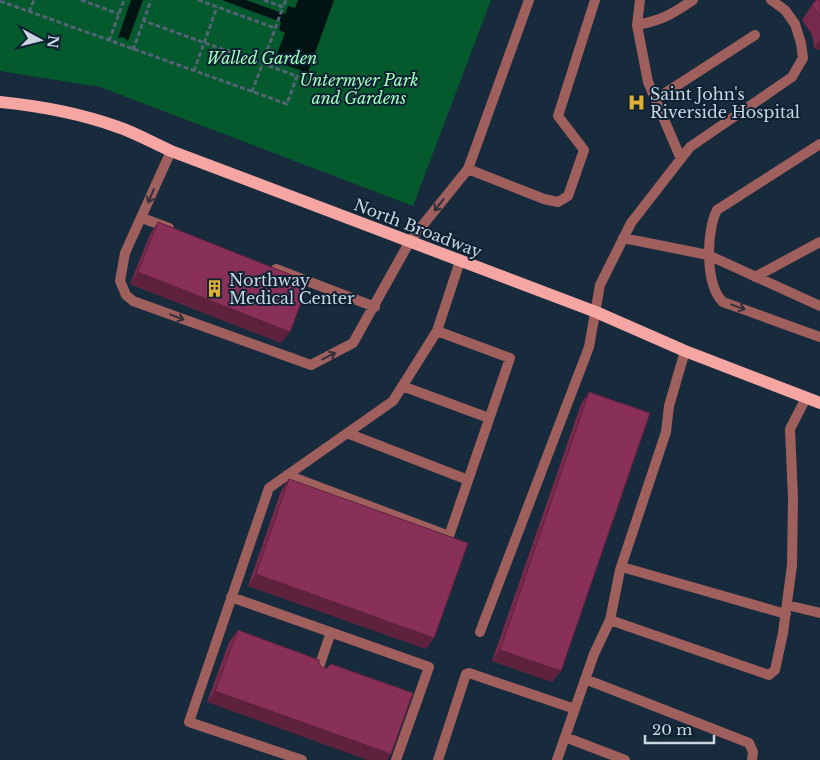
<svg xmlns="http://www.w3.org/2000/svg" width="820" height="760" font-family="'Libre Baskerville',serif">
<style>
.green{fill:#045a2c}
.water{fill:#021313}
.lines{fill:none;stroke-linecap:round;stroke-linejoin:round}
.path{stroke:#526473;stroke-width:3;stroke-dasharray:5 2.5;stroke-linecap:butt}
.lane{stroke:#9f5f5d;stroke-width:10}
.primary{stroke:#f5a6a3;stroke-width:12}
.wall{fill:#75294b}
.shaded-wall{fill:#5f223d}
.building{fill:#883057;stroke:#5f223d}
.oneway{stroke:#32303d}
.labels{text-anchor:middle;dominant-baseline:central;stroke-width:4;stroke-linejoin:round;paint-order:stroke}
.park-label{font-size:16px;font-style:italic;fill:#a2fcbb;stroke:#0d2132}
.poi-label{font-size:16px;fill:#c9d6e1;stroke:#0d2132;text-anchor:start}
.street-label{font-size:16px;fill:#c9d6e1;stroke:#0d2132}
</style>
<rect width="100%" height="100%" fill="#172b3c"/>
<!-- green -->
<path class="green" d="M0 0H491L413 206 100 87 0 71Z"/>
<!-- water -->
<path class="water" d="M131 0H143L128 41 123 37 118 38Z
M222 0H246L285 14 288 6 295 8 298 0H334L308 73 274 61 285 33 279 30 281 22Z"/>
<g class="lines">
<!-- path -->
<path class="path" d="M81 0 119 14
M198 0 275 28
M264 0 283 7 286 0
M0 1 287 104 297 76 144 21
M29 12 34 0
M109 41 124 0
M133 50 151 0
M194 71 217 7
M252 92 283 7"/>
<!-- lane -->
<path class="lane" d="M529 0 468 169 544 199 558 202 568 196 584 150 558 116 595 0
M640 0 637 25 648 82 681 159
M637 25C663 20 672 14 693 0
M656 99 755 35
M820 144 717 210C706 231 705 285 723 302L820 337
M171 151 125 253 120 281 126 295 133 301 311 365 353 343 410 241 468 169
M142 218 169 228
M623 238 708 255 820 306
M276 269 375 307
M755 277 820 242
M685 351 669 406 666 432 620 570 610 620 769 675 775 670 783 633 792 565 793 498 790 429 806 398
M402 386 489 418
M347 433 468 480
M287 475 449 536 510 358 437 331
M622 567 786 614
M231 597 429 667 396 760
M787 605 820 613
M480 632 589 347 600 285 631 223 690 147 792 77 803 58 801 43 795 24 785 10 771 0
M317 673 331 632
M585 679 749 743 753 752 752 760
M565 737 625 760
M302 760 189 722 269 488 393 401 437 331 460 261
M438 760 466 674 469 673 575 709
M557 760 594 654 610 620"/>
<!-- primary -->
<path class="primary" d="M0 102C40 106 79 113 118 127 136 133 153 143 171 151L596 312 685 351 820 403"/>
</g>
<!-- wall -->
<path class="wall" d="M820 0V50L814 48 813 40 811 33 802 20 812 5Z
M158 222 281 343 130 284 150 234Z
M589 392 561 671 552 682 492 661 581 404Z
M289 479 426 649 248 586 281 491Z
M238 630 319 663 322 668 207 702 229 642Z"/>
<!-- shaded-wall -->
<path class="shaded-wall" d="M820 40V50L814 48Z
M138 272 290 332 281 343 130 284Z
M256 574 434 638 426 649 248 586Z
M500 650 561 671 552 682 492 661Z
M215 691 391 754 387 760H367L207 702Z"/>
<!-- building -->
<path class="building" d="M816 0H820V16L812 5Z
M158 222 309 282 290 332 138 272Z
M589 392 650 413 561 671 500 650Z
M289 479 468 543 434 638 256 574Z
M238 630 319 660V663L322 668H327L331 664 413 693 391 754 215 691Z"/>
<!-- one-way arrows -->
<defs><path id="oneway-shaft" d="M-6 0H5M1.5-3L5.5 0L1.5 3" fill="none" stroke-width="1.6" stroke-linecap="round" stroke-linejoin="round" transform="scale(1.25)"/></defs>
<g class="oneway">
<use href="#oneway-shaft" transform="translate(151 196) rotate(113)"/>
<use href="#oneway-shaft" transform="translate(439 205) rotate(128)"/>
<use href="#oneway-shaft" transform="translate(738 307) rotate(20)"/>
<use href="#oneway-shaft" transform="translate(177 317) rotate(21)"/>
<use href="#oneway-shaft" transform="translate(329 356) rotate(-27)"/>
</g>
<!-- icons -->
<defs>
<symbol id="hospital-bare" viewBox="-9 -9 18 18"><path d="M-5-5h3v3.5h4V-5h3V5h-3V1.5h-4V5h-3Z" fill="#e0b034" stroke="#0d2132" stroke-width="2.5" paint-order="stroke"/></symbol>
<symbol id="building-bare" viewBox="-9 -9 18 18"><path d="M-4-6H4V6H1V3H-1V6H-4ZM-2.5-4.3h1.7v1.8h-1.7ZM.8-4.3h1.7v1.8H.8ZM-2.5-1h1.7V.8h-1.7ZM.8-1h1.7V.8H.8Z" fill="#e0b034" stroke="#0d2132" stroke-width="2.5" paint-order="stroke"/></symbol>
</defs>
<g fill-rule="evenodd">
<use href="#hospital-bare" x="624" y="90" width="25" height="25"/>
<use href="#building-bare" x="202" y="276" width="25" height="25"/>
</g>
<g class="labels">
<!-- park labels -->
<g class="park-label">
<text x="262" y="58">Walled Garden</text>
<text x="359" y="80">Untermyer Park<tspan x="359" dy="18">and Gardens</tspan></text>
</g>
<!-- poi labels -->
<g class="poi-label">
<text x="650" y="94">Saint John's<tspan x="650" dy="18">Riverside Hospital</tspan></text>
<text x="229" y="280">Northway<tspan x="229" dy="18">Medical Center</tspan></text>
</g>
<!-- street labels -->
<g class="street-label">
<text transform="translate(418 228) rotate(21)">North Broadway</text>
</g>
</g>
<!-- north arrow -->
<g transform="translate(40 40) rotate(97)" stroke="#0d2132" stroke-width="4" paint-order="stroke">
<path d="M0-4L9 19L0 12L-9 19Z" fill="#c9d6e1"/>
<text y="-8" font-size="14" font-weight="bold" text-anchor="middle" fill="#c9d6e1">N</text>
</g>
<!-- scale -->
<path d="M645 735v8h69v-8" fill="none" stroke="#c9d6e1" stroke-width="2.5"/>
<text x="652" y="735" font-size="15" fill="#c9d6e1" stroke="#0d2132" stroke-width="4" paint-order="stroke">20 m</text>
</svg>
